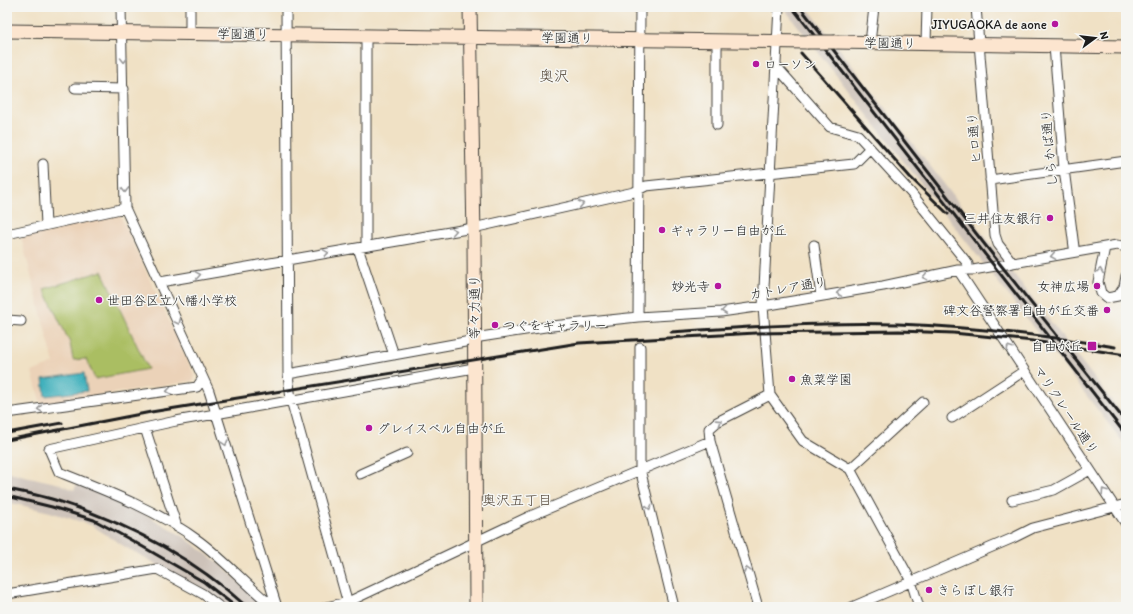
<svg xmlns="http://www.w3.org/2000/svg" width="1133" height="614" font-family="Itim,'Klee One',sans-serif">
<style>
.built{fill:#ebd2b8}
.industrial{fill:#cdc2b9}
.green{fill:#aabe62;stroke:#636d3f}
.water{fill:#41b0bc;stroke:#2e666c}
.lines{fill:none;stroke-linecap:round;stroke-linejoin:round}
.street-casing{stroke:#3c3a35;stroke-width:11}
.secondary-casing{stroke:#3c3a35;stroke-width:15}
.street{stroke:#fff;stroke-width:9}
.secondary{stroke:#fce5cf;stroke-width:13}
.rail{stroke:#1c1c1c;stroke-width:3}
.secondary-bridge-casing{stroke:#3c3a35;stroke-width:15;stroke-linecap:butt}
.secondary-bridge{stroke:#fce5cf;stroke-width:13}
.oneway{stroke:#999}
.poi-dot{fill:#b5179e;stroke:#f6f6f2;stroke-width:1.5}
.labels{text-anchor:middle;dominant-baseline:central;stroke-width:3;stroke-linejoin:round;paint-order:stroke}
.poi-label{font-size:13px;fill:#1c1c1c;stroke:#f6f6f2;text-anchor:start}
.street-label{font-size:13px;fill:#1c1c1c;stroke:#f6f6f2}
.neighbourhood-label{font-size:14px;fill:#564a3d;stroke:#f6f6f2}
.quarter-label{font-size:15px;fill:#564a3d;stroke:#f6f6f2}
</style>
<rect width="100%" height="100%" fill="#f6f6f2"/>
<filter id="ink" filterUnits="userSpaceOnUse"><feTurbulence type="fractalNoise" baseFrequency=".025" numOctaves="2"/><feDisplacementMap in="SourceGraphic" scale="8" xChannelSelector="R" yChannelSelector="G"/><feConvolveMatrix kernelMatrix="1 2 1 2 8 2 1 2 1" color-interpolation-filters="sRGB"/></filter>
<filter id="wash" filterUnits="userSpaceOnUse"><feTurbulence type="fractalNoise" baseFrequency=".012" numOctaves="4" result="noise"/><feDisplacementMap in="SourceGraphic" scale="16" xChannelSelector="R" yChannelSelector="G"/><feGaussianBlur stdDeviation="0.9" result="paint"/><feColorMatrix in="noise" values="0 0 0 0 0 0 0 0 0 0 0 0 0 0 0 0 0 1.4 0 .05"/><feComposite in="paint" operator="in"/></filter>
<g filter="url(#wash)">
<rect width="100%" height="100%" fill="#f0e1c5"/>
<!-- built -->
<path class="built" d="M118 214 120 215 195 377 193 381 41 404 32 372 54 363 21 237Z"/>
<!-- industrial -->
<path class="industrial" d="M783 7H807L1126 419V446Z
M7 472 60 484 74 490 78 481 145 514 184 537 220 564 266 607H225L199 587 127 548 91 525 50 512 7 502Z"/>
<!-- green -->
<path class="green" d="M102 271 148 369 95 379 86 359 73 360 70 343 44 289Z"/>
<!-- water -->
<path class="water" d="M84 373 87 391 45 396 43 379Z"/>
</g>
<g filter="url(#ink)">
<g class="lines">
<defs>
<path id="street" d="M121 7 125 208 209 391 277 607
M286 7 288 374 291 400 349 607
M779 7 763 306 770 395 803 441 850 469 911 581 919 607
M976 7 995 235 998 244 1012 262
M190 33V7
M366 35V246
M870 43 874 7
M926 44 927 7
M1054 46 1064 169 1074 247
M776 66 830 127 858 135 911 193 968 264
M75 88 124 89
M717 125V40
M43 164 46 225
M990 180 1126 161
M7 234 125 208
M814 245 821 296
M1126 247 1117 245 1105 247 1098 282 1101 293 1107 298 1118 296 1124 287 1126 276
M358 248 394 355
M958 270 1126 524
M160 282 473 228 634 192 646 186 854 164 870 148
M638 317 640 7
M7 320 21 321
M640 347V469L674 607
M288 374 465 342 474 338 552 326 638 317 721 312 763 306 883 286 958 270H973L1105 247
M7 413 197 387 203 378
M952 418 1024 371
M145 428 177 527
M850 469 923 402
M360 474 407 453
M1012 500 1054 490 1090 470
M7 594 157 569 203 594 220 607
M275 602 265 600C243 581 222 558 199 541 157 510 107 491 59 472L49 449 176 421 474 368
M326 607 348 602 528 517 710 441
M758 607 710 441 709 429 717 422 770 395
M852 607 1013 538 1033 528 1126 504"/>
<path id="secondary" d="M470 7 474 239 476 607
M7 31 807 42
M835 42 1126 47"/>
</defs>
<!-- street casing -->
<use href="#street" class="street-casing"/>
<!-- secondary casing -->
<use href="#secondary" class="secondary-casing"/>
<!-- street -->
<use href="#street" class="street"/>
<!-- secondary -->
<use href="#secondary" class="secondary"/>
<!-- rail -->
<path class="rail" d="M792 7 1126 435
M800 7 996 259 1126 422
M801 53 910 177 948 214
M671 332C746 327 822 322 898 324 971 327 1043 335 1115 347
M7 433 62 423
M7 440 151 412 579 343 756 333 899 331 953 333 1033 341 1126 355
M7 489C23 492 39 495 55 500 125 522 192 557 247 607
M7 496 52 507 94 520 131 540 204 582 236 607"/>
<defs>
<path id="secondary-bridge" d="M807 42H835"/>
</defs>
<!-- secondary-bridge casing -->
<use href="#secondary-bridge" class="secondary-bridge-casing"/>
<!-- secondary-bridge -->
<use href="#secondary-bridge" class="secondary-bridge"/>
</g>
<!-- one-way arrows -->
<defs><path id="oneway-chevron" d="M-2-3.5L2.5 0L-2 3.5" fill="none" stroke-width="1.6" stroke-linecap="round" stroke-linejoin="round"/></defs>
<g class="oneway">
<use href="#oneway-chevron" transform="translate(124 60) rotate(89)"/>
<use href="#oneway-chevron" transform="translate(125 190) rotate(89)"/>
<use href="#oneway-chevron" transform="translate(581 204) rotate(-12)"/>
<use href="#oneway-chevron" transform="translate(454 231) rotate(-10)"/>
<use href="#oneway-chevron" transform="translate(326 253) rotate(-9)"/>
<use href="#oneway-chevron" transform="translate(1053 256) rotate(170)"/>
<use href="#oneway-chevron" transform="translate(1100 271) rotate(-81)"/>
<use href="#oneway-chevron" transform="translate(198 275) rotate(-10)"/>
<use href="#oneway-chevron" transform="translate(925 277) rotate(168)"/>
<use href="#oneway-chevron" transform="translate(839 293) rotate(171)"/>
<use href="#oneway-chevron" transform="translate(724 311) rotate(173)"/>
<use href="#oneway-chevron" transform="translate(178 322) rotate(65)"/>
<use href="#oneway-chevron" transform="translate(1009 348) rotate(-124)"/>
<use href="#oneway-chevron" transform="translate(169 391) rotate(172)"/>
<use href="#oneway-chevron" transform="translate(40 409) rotate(172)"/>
<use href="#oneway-chevron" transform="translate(719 422) rotate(-33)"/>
<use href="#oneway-chevron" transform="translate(225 443) rotate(73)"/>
<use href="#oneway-chevron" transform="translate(1104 491) rotate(-124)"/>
<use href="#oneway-chevron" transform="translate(649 507) rotate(76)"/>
<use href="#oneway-chevron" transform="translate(747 570) rotate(-106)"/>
</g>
</g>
<!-- markers -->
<g class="poi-dot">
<circle cx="1055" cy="24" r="4"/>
<circle cx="756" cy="64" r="4"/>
<circle cx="1050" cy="218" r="4"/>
<circle cx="662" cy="230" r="4"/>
<circle cx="718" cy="286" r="4"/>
<circle cx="1097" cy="286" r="4"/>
<circle cx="99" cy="300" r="4"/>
<circle cx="1107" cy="310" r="4"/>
<circle cx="495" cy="325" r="4"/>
<rect x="1087" y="341" width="10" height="10" rx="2"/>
<circle cx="792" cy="379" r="4"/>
<circle cx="369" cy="428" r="4"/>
<circle cx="929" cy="590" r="4"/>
</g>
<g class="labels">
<!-- poi labels -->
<g class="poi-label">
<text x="1047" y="24" text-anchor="end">JIYUGAOKA de aone</text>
<text x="764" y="64">ローソン</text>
<text x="1042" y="218" text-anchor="end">三井住友銀行</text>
<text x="670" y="230">ギャラリー自由が丘</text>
<text x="710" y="286" text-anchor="end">妙光寺</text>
<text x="1089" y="286" text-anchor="end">女神広場</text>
<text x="107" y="300">世田谷区立八幡小学校</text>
<text x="1099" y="310" text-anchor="end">碑文谷警察署自由が丘交番</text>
<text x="503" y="325">つぐをギャラリー</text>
<text x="1083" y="346" text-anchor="end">自由が丘</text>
<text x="800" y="379">魚菜学園</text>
<text x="377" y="428">グレイスベル自由が丘</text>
<text x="937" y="590">きらぼし銀行</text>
</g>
<!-- street labels -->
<g class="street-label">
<text transform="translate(243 34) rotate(1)">学園通り</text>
<text transform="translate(567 38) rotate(1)">学園通り</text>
<text transform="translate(890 43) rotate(1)">学園通り</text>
<text transform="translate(974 138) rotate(-95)">ヒロ通り</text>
<text transform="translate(1049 148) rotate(-95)">しらかば通り</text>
<text transform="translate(788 288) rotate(-10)">カトレア通り</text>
<text transform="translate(474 307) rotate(-90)">等々力通り</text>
<text transform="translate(1066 410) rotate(56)">マリクレール通り</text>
</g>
<!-- neighbourhood labels -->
<g class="neighbourhood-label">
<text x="517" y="500">奥沢五丁目</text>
</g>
<!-- quarter labels -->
<g class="quarter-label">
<text x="554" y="76">奥沢</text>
</g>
</g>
<!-- margin -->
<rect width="1133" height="614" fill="none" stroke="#f6f6f2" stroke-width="24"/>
<!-- north arrow -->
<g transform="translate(1095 38) rotate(75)" stroke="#f6f6f2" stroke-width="3" paint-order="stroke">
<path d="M0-3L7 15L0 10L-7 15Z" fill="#1c1c1c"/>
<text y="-6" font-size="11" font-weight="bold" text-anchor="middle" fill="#1c1c1c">N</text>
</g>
</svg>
